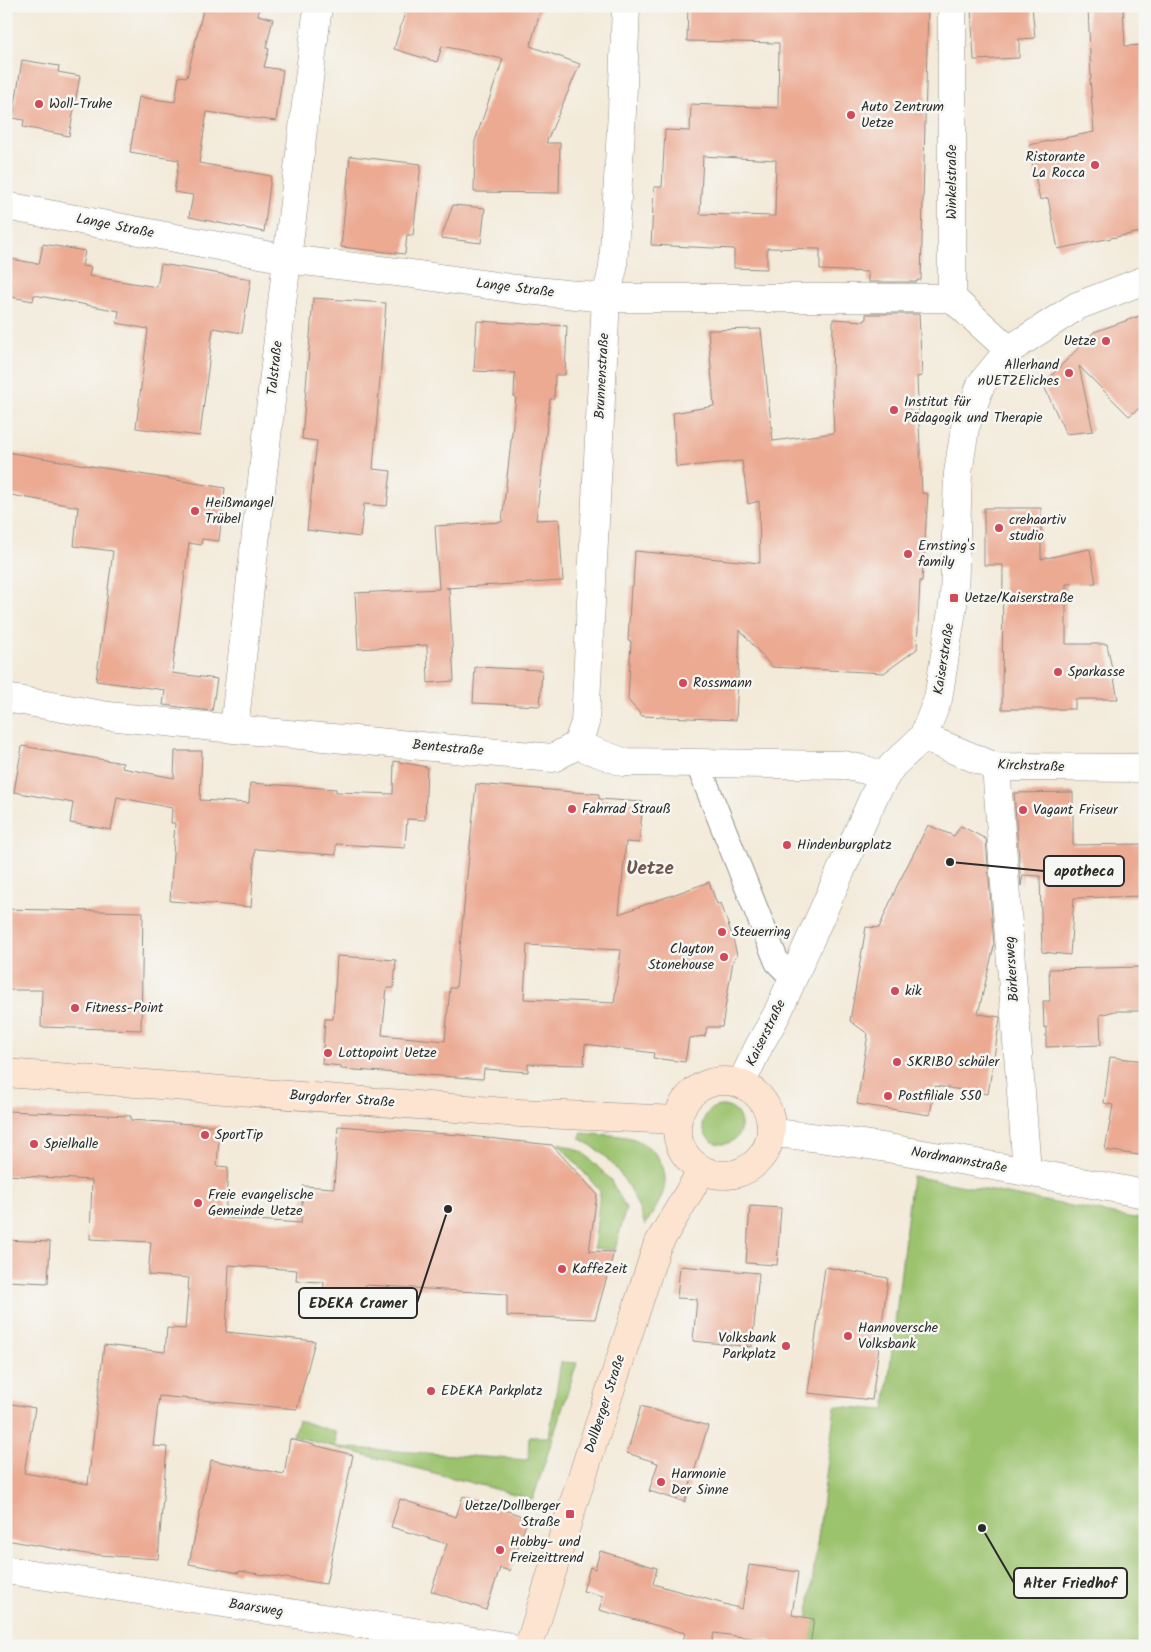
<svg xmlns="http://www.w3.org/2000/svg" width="1151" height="1652" font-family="Kalam,sans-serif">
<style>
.green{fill:#9bc26d;stroke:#63764c}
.building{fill:#ecaa93;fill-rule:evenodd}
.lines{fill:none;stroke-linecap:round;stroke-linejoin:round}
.pedestrian-casing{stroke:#8f8a82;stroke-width:26}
.minor-casing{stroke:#8f8a82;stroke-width:29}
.tertiary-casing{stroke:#8f8a82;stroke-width:29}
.secondary-casing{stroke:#8f8a82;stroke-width:29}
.pedestrian{stroke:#fff;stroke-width:24}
.minor{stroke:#fff;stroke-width:28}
.tertiary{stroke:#fff;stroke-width:28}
.secondary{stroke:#fde4d1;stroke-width:28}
.poi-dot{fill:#d1495b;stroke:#f6f6f2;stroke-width:2}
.labels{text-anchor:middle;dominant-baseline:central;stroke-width:5;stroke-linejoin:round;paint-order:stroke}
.poi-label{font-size:14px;fill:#2b2b2b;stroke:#f6f6f2;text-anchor:start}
.street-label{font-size:14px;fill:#2b2b2b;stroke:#f6f6f2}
.district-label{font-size:19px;font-weight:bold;fill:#6f574f;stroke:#f6f6f2}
.leader{fill:none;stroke:#2b2b2b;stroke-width:2}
.callout-dot{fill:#2b2b2b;stroke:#f6f6f2;stroke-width:2}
.callout{fill:#f6f6f2;stroke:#2b2b2b;stroke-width:2}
.callout-label{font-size:15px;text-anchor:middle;font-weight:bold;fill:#2b2b2b}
</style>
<rect width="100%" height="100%" fill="#f6f6f2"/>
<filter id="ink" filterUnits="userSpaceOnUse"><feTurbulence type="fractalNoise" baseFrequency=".02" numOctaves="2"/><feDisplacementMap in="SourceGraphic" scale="10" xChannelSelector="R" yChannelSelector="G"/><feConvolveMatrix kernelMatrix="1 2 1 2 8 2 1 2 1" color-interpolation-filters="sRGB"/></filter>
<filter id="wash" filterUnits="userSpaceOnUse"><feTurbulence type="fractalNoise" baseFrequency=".0096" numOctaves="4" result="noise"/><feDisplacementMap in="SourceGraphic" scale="20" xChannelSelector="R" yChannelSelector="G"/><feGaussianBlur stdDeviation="1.12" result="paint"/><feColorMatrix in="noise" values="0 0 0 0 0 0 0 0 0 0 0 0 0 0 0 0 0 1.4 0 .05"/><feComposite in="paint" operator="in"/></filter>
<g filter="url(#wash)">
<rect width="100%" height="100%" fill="#f3ead9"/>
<!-- green -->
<path class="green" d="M703 1125a19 19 0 1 1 38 0a19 19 0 1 1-38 0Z
M581 1133C597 1135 616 1134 631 1138 656 1146 672 1170 662 1195 658 1206 651 1216 645 1225 632 1188 616 1159 581 1139Z
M557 1142 583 1152 610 1179 626 1208 615 1250 594 1248 600 1191Z
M912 1176 1145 1220V1646H804L835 1406 885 1410Z
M561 1362 577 1363 533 1499 293 1436 298 1420 335 1432 336 1447 528 1460 529 1437H549Z"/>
<g id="blocks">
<!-- building -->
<path class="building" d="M204 6H260L258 15 273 19 266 48 269 49 264 67 283 70 276 121 207 112 199 163 271 176 264 232 189 217 193 195 174 192 179 160 130 152 139 97 175 102 179 76 187 77Z
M407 6H542L530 46 580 64 546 143H560L559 193 474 192 475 141 503 59 442 46 437 62 394 49Z
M688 6H928L921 280H917V282H868V272L820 270V249L767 248V269L734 268V249L651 245 654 187H662L665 130 690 131 691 104 778 108 779 43 687 41ZM703 156 776 160 775 216 700 214Z
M971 6H1032L1035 38 1019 39V58L974 60Z
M1088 6H1123L1125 46 1145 45V231L1058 249 1048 198 1040 200 1029 145 1094 132 1090 79H1091Z
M22 60 59 66 58 72 80 76 69 136 23 127 24 120 13 118Z
M350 156 421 164 413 235H407L405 254 341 247Z
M453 205 485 208 481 243 441 238Z
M43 244 85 251 82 266 91 267 89 276 157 287 161 264 251 279 242 333 213 328 200 436 136 428 148 329 117 323 119 311 34 295 33 301 6 296V258L39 264Z
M313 298 386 303 373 469 391 471 387 506 364 504 360 537 307 530 317 441 302 439Z
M866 314H919L922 376 917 377 922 493 928 494 922 581H920L917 649 884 673 772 667 740 630 736 720 642 716 628 700 631 641H628L631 586H633L635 551 760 563 759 501 748 504 742 461 677 467 676 465 673 413 714 406 708 330 761 329 773 441 834 433 832 388 833 319 864 321 866 320Z
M1145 314V404L1129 416 1079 366 1093 431 1066 434 1043 384 1094 332Z
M477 321 567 326 565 375H555L554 399H550L536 520 559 519 563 581 446 588H449L454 681 428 683 427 645 358 649 355 593 439 589 435 526 502 522 516 397H514L515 373 474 371Z
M6 452 225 488 219 541 202 539 201 545 189 543 172 673 217 679 212 711 163 705 165 690 96 681 113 551 74 546 78 507 6 494Z
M984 508H1041V559L1090 549 1096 583 1066 584V644H1107L1118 699H1075V709H1002L1003 565H984Z
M475 667 542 670 540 706 473 703Z
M22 746 123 763 122 768 174 778 175 751H202L200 800 249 803 250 783 336 789V792L393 794 394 761 427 767 425 820 407 819 405 848 336 844V855L255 849 251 907 170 901 175 823H171L172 808 117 797 111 830 70 823 73 803 14 792Z
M476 784 599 794V799L643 802 639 843 626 842 619 914 709 882 717 904 721 903 733 939 737 955 733 961 722 1027H707L705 1036 689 1038 685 1062 653 1058 654 1053 585 1044 584 1065 528 1064V1072L484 1069 483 1079 341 1069V1066L322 1064 325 1019H333L337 956 396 960 394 988H387L382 1035 445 1041 450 988H456ZM527 945 621 950 614 1003 524 999Z
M1073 792V845L1145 844V896L1074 898 1070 955 1042 952 1040 876 1023 875 1021 886 1014 793Z
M928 825 954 836 961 826 986 839 994 946 978 1014 1000 1017V1019L988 1094 935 1086 930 1115 857 1104 868 1034 850 1021 866 927 879 928 897 886Z
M6 909 143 912 141 1030 41 1027 42 990H6Z
M1145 967V1011H1115L1100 1015 1101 1045 1046 1047V1027L1044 1028 1043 1001H1050L1049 969Z
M1110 1057 1145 1061V1156L1105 1150 1113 1105 1104 1103Z
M6 1111 131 1116V1120L220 1126 217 1166 228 1167 225 1218 301 1223 303 1186 334 1188 338 1126 460 1135 552 1145 597 1194 589 1251 614 1252 595 1319 507 1316V1294L365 1285 364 1299 323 1295 324 1282 296 1281 297 1270 229 1265 226 1332 315 1341 297 1409 159 1396 153 1446 167 1447 158 1559 86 1554 6 1540V1403L35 1408 24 1473 88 1484 104 1345 165 1352 167 1328 185 1329 189 1278 148 1275 151 1242 90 1239 92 1180 6 1175Z
M750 1206 781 1208 777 1265 746 1263Z
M6 1240 50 1242 48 1283 6 1281Z
M680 1266 759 1273 752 1347 693 1341 697 1299 677 1298Z
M825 1267 888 1278 872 1400 808 1393Z
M641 1406 708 1426 685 1502 649 1491 658 1463 627 1453Z
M290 1439 353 1455 326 1584 239 1571V1573L189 1564 211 1460 284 1474Z
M463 1496 528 1518 510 1571 500 1568 486 1610 431 1591 447 1544 391 1527 400 1499 456 1517Z
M600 1551 657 1568 653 1584 742 1609 749 1565 798 1572 792 1615 814 1619 810 1646H771L772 1641 714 1633 711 1646H700L683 1641 685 1633 599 1610 603 1596 583 1591 590 1567 595 1569Z"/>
</g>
</g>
<g filter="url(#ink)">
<use href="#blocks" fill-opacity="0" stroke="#8f8a82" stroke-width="1"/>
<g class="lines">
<defs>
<path id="pedestrian" d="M697 762 777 962 793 978"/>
<path id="minor" d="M952 6V298
M6 206 287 259 405 273 516 289 606 298H952L1009 350
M6 698 108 716 234 729 553 758 577 745 623 762 843 765 866 770 885 777
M234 729 287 259 318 6
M923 737 996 767 1145 768
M577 745 585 723 606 298 613 268 622 111 626 6
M996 767 1027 1171
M6 1570 506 1646"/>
<path id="tertiary" d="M741 1084 759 1046 777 1014 875 794 892 766 923 737 938 699 954 598 958 473 965 428 981 384 1009 350 1077 306 1145 280
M771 1133C822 1137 872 1145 923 1154 997 1166 1071 1180 1145 1194"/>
<path id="secondary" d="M6 1073 520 1113 678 1120
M677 1128a47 47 0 1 1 94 0a47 47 0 1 1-94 0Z
M529 1646 570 1514 657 1246 702 1170"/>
</defs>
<!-- pedestrian casing -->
<use href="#pedestrian" class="pedestrian-casing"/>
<!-- minor casing -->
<use href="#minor" class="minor-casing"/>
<!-- tertiary casing -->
<use href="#tertiary" class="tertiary-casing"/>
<!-- secondary casing -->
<use href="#secondary" class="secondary-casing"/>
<!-- pedestrian -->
<use href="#pedestrian" class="pedestrian"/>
<!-- minor -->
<use href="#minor" class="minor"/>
<!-- tertiary -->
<use href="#tertiary" class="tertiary"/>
<!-- secondary -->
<use href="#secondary" class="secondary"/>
</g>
</g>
<!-- markers -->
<g class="poi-dot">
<circle cx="39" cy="104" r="5"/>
<circle cx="851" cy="115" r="5"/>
<circle cx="1095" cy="165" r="5"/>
<circle cx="1106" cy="341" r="5"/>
<circle cx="1069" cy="373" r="5"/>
<circle cx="894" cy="410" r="5"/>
<circle cx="195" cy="511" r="5"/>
<circle cx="999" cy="528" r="5"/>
<circle cx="908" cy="554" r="5"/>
<rect x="949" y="593" width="10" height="10" rx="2.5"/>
<circle cx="1058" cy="672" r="5"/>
<circle cx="683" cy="683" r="5"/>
<circle cx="572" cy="809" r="5"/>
<circle cx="1023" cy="810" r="5"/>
<circle cx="787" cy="845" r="5"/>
<circle cx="722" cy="932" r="5"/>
<circle cx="724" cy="957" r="5"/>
<circle cx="895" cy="991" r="5"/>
<circle cx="75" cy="1008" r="5"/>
<circle cx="328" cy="1053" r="5"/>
<circle cx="897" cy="1062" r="5"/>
<circle cx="888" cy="1096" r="5"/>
<circle cx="205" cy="1135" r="5"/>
<circle cx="34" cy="1144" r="5"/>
<circle cx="198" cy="1203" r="5"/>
<circle cx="562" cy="1269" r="5"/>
<circle cx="848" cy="1336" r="5"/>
<circle cx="786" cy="1346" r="5"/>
<circle cx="431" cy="1391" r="5"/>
<circle cx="661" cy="1482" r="5"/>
<rect x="565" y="1509" width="10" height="10" rx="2.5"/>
<circle cx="500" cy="1550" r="5"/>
</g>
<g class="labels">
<!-- poi labels -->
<g class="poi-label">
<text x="49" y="104">Woll-Truhe</text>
<text x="861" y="107">Auto Zentrum<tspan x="861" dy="16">Uetze</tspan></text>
<text x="1085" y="157" text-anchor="end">Ristorante<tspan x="1085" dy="16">La Rocca</tspan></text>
<text x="1096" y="341" text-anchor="end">Uetze</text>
<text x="1059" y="365" text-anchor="end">Allerhand<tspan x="1059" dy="16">nUETZEliches</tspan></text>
<text x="904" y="402">Institut für<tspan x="904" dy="16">Pädagogik und Therapie</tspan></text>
<text x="205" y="503">Heißmangel<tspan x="205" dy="16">Trübel</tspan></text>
<text x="1009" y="520">crehaartiv<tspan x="1009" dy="16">studio</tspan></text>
<text x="918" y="546">Ernsting's<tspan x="918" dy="16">family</tspan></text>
<text x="964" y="598">Uetze/Kaiserstraße</text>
<text x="1068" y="672">Sparkasse</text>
<text x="693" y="683">Rossmann</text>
<text x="582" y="809">Fahrrad Strauß</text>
<text x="1033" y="810">Vagant Friseur</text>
<text x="797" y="845">Hindenburgplatz</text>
<text x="732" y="932">Steuerring</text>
<text x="714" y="949" text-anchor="end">Clayton<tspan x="714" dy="16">Stonehouse</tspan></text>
<text x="905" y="991">kik</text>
<text x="85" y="1008">Fitness-Point</text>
<text x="338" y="1053">Lottopoint Uetze</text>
<text x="907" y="1062">SKRIBO schüler</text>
<text x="898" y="1096">Postfiliale 550</text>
<text x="215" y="1135">SportTip</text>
<text x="44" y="1144">Spielhalle</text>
<text x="208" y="1195">Freie evangelische<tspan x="208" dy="16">Gemeinde Uetze</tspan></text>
<text x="572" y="1269">KaffeZeit</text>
<text x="858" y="1328">Hannoversche<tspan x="858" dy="16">Volksbank</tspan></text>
<text x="776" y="1338" text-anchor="end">Volksbank<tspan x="776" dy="16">Parkplatz</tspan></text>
<text x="441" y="1391">EDEKA Parkplatz</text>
<text x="671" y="1474">Harmonie<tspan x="671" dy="16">Der Sinne</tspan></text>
<text x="560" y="1506" text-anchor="end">Uetze/Dollberger<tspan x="560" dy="16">Straße</tspan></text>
<text x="510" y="1542">Hobby- und<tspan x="510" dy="16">Freizeittrend</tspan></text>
</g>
<!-- street labels -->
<g class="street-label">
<text transform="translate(952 182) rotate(-90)">Winkelstraße</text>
<text transform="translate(115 226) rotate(11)">Lange Straße</text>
<text transform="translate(515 288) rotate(7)">Lange Straße</text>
<text transform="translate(275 368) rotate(-84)">Talstraße</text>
<text transform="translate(602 376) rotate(-87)">Brunnenstraße</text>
<text transform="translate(944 659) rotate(-81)">Kaiserstraße</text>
<text transform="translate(448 748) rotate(5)">Bentestraße</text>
<text transform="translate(1031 766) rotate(2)">Kirchstraße</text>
<text transform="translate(1012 969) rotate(-94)">Börkersweg</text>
<text transform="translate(766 1033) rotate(-64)">Kaiserstraße</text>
<text transform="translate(342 1099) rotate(4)">Burgdorfer Straße</text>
<text transform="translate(959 1160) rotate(10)">Nordmannstraße</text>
<text transform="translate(605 1404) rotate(-72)">Dollberger Straße</text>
<text transform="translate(256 1608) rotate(9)">Baarsweg</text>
</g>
<!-- district labels -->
<g class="district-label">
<text x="650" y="869">Uetze</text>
</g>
</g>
<!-- callouts -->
<path class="leader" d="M950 862L1044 871M448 1209L417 1303M982 1528L1014 1583"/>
<g class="callout-dot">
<circle cx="950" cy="862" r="5"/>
<circle cx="448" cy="1209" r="5"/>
<circle cx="982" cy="1528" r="5"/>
</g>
<g class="callout">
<rect x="1044" y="856" width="80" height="30" rx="5"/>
<rect x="299" y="1288" width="118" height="30" rx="5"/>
<rect x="1014" y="1568" width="113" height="30" rx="5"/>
</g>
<g class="callout-label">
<text x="1084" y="876">apotheca</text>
<text x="358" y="1308">EDEKA Cramer</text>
<text x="1070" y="1588">Alter Friedhof</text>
</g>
<!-- margin -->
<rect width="1151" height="1652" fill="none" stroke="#f6f6f2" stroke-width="25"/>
</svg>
